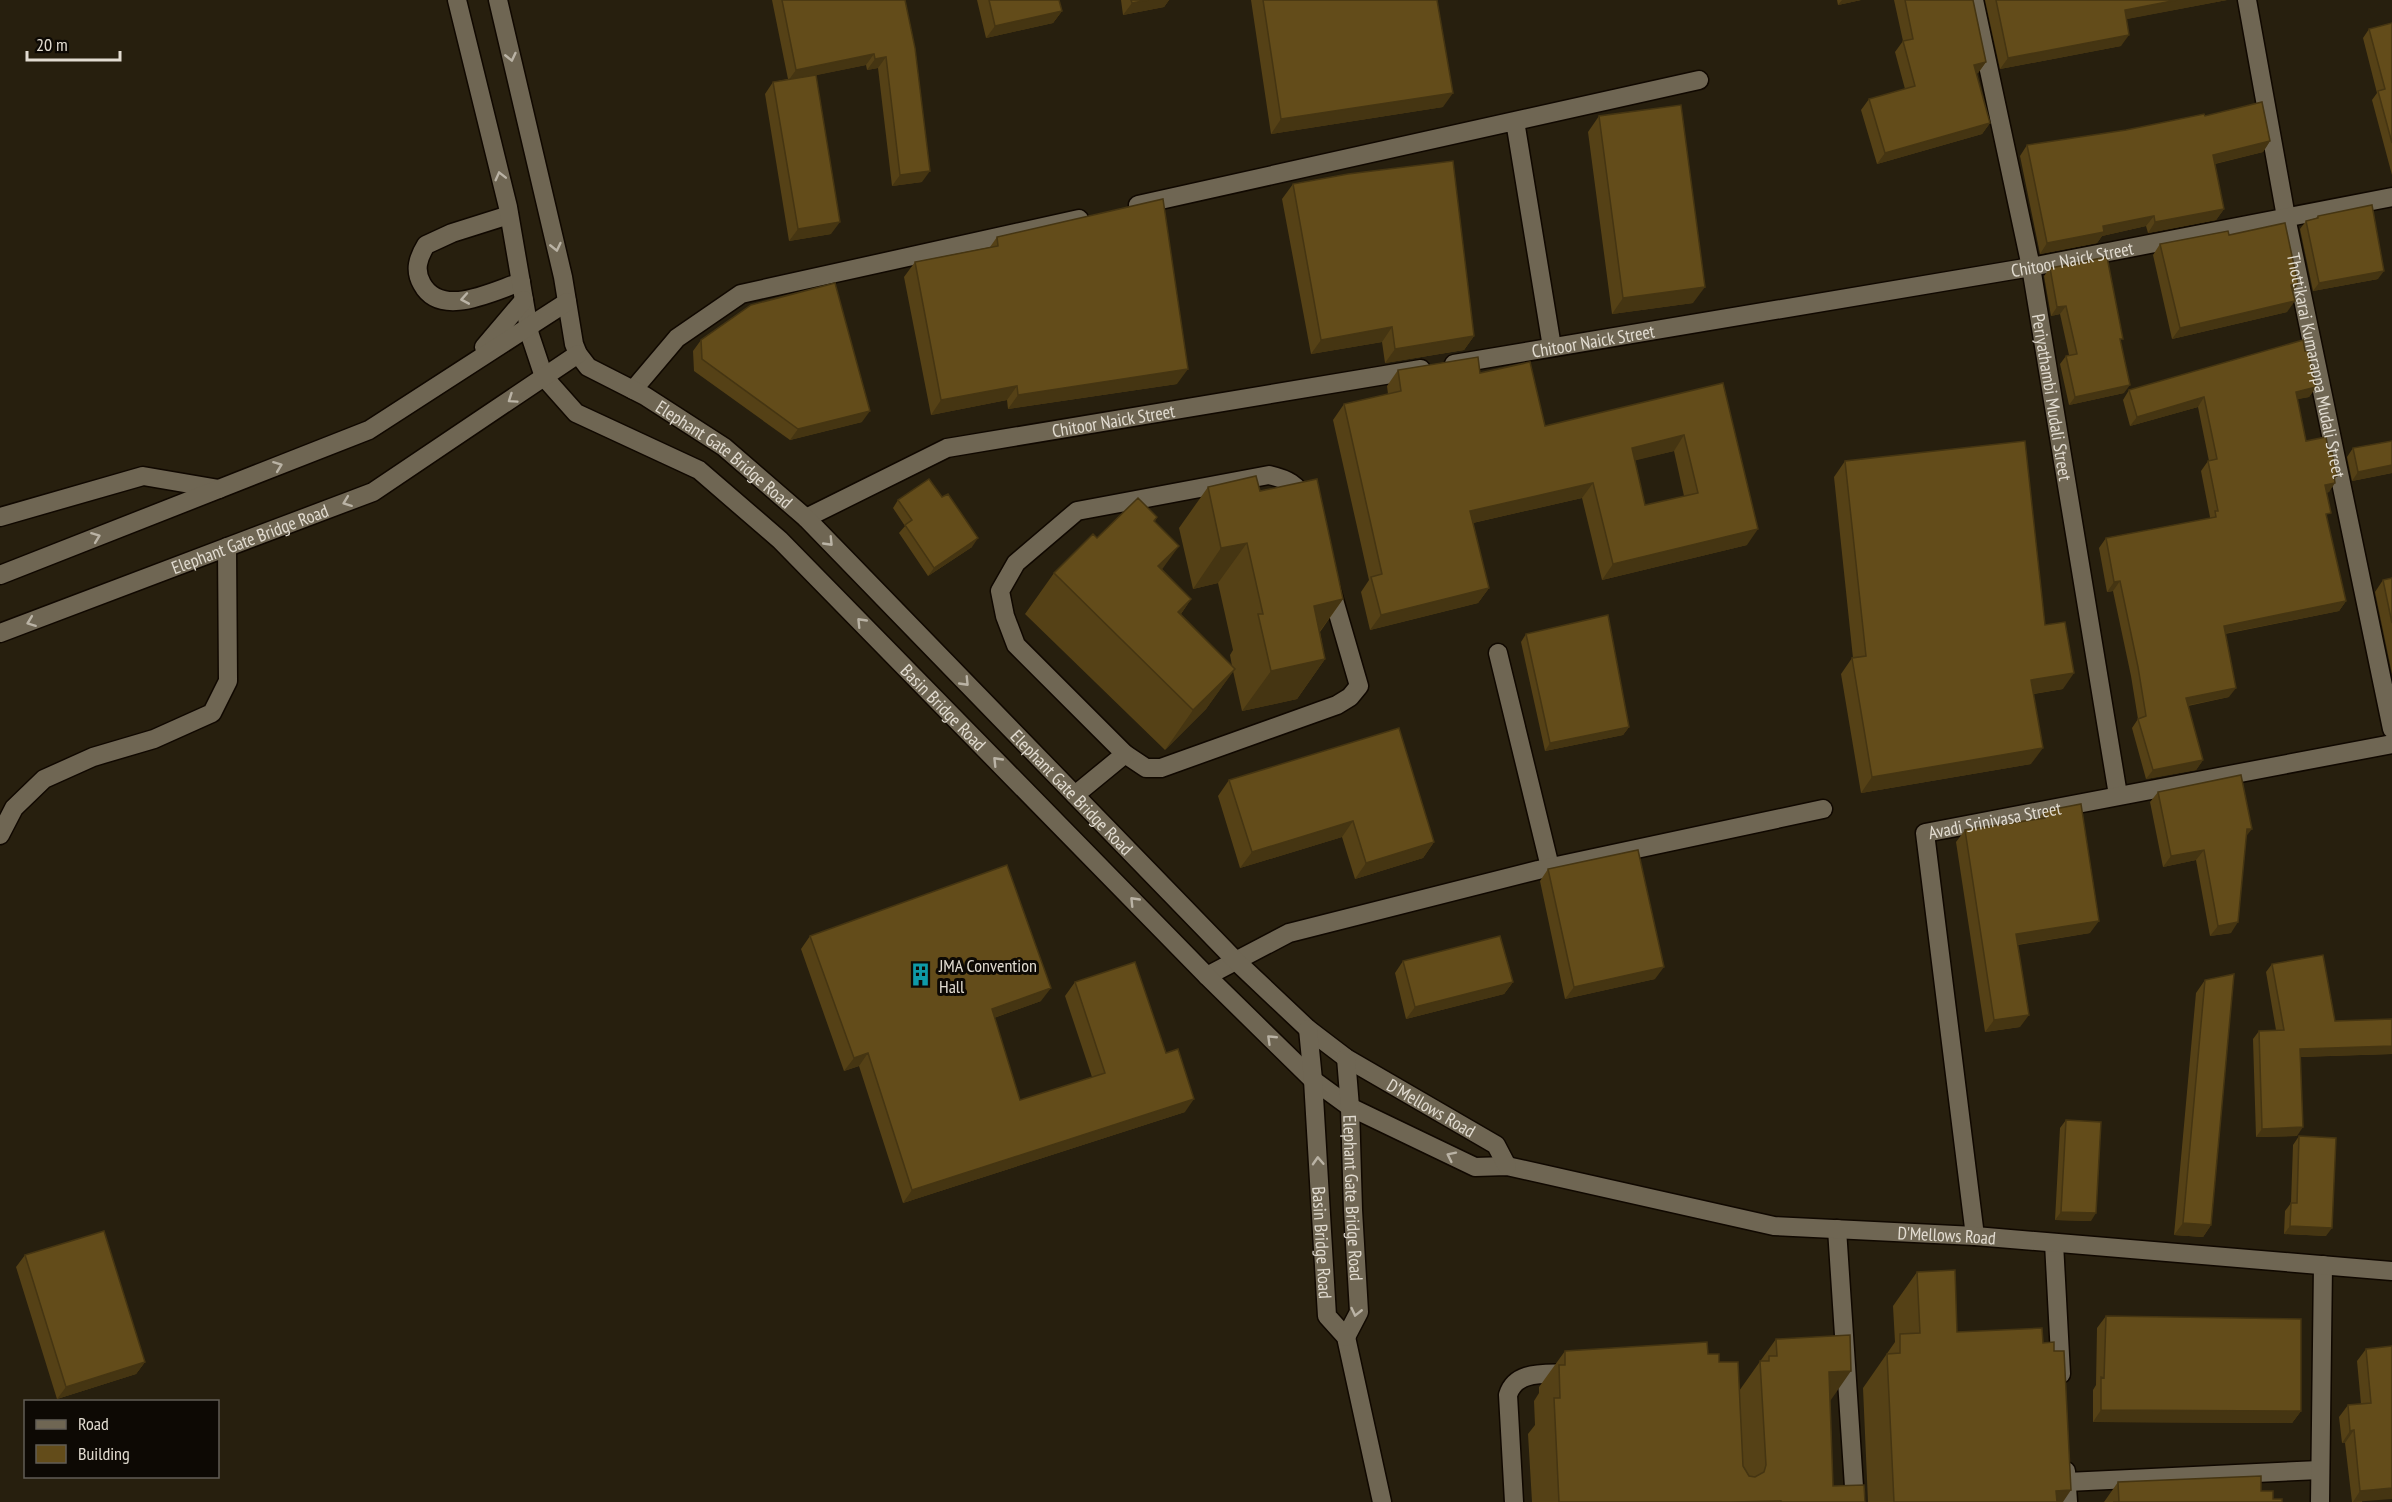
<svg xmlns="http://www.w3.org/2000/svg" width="2392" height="1502" font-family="'PT Sans Narrow',sans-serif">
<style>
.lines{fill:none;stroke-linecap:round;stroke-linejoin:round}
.lane-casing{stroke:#100800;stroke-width:21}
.street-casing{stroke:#100800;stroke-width:21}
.secondary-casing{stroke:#100800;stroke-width:21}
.lane{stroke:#6f6653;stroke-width:18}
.street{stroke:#6f6653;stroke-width:18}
.secondary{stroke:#6f6653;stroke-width:18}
.wall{fill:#554116;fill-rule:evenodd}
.shaded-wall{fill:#453512}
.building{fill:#634c1a;stroke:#453512;stroke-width:1.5;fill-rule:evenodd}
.oneway{stroke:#bab3a5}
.labels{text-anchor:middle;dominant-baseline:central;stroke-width:6;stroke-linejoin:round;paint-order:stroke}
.street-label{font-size:18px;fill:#e2dcd1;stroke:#0d0904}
.poi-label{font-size:18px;fill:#e2dcd1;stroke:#0d0904;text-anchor:start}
</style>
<rect width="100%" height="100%" fill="#271f0e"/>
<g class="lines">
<defs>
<path id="lane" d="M1515 121 1552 347
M1138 205 1699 80
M509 215 452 233 426 245C418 258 414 270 422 284 441 319 493 291 521 282
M633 390 677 338 741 294 1079 219"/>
<g id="street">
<path id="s1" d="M1974 0 2031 267 2118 795"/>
<path id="s2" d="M2247 0 2286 217 2392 729"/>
<path id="s3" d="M1454 364 2031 267 2392 197"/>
<path d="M0 517 143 476 219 489"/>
<path id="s4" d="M806 518 947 448 1421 369"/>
<path d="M1498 653 1550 867"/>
<path d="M1125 754 1146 768H1161L1337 705 1350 697 1359 686 1330 586"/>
<path d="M1075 795 1125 754 1016 645 1005 616 1000 591 1016 563 1077 511 1269 475C1286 479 1299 484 1305 502"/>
<path d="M0 835 14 808 44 779 93 757 154 739 212 713 228 681 227 547"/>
<path d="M1207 976 1289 933 1538 870 1823 809"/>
<path d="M1837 1229 1855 1502"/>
<path id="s5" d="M1975 1236 1925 833 2392 744"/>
<path d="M2054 1243 2061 1374"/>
<path d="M2066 1471 2068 1502"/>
<path d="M2067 1482 2320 1470"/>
<path d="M1514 1502 1508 1395C1516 1369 1547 1375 1571 1373"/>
<path d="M2320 1502 2323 1265"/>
</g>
<g id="secondary">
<path id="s6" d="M457 0 508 207 530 335 544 377 576 413 699 470 780 540 1207 976 1313 1080 1350 1107 1475 1167 1507 1166 1774 1226 1975 1236 2392 1271"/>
<path id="s7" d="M498 0 563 277 574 344 578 354 588 367 645 396 724 447 806 518 1236 961 1308 1029 1346 1058 1496 1145 1507 1166"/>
<path d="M484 347 524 300"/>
<path d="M0 575 369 430 567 302"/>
<path id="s8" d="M0 633 373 492 578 354"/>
<path id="s9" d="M1308 1029 1313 1080 1327 1316 1346 1337 1382 1502"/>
<path id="s10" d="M1346 1058 1350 1107 1353 1210 1359 1312 1346 1337"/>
</g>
</defs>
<!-- lane casing -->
<use href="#lane" class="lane-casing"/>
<!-- street casing -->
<use href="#street" class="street-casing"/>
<!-- secondary casing -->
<use href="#secondary" class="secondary-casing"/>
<!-- lane -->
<use href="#lane" class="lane"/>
<!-- street -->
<use href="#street" class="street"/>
<!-- secondary -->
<use href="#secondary" class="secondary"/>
</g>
<!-- wall -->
<path class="wall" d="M772 0H905L922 182 892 186 878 68 867 70 866 65 816 75 831 234 789 241 765 94 773 82 788 79Z
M977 0H1059L1062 11 1053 23 986 38Z
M1121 0H1169L1164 7 1123 15Z
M1251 0H1437L1443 107 1271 134Z
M1837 0H1861L1838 5Z
M1894 0H1973L1986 62 1978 73 1976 74 1990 123 1982 134 1877 164 1861 110 1869 99 1905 89 1895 52 1903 41Z
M1985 0H2227L2126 19 2121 46 2000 69Z
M2392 23V175L2372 100 2377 93 2363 38 2369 29Z
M1599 116 1693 303 1612 314 1588 132Z
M2205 116 2270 141 2263 152 2215 164 2224 209 2216 220 2148 233 2146 226 2102 236 2097 243 2040 254 2020 156 2027 145 2126 130Z
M1293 184 1474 336 1464 350 1385 363 1382 342 1311 354 1282 199Z
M2318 216 2378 279 2313 291 2300 229 2306 221 2316 218Z
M2229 235 2298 284 2293 292 2287 312 2172 339 2153 255 2160 244Z
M997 237 1177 384 1008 409 1007 400 931 415 904 277 915 262 990 247Z
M2050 268 2121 342 2124 393 2069 405 2060 364 2066 356 2069 355 2060 314 2051 316 2044 276Z
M701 340 862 422 790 440 694 371 693 351Z
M1398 370 1480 373 1545 426 1723 383 1747 545 1602 580 1582 498 1473 523 1489 588 1478 603 1370 630 1361 592 1369 580 1333 420 1344 404 1388 394 1387 386ZM1674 451 1684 496 1645 505 1635 460Z
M2316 387 2309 397 2297 399 2306 441 2335 479 2329 492 2326 493 2327 519 2346 601 2339 611 2225 634 2229 697 2188 706 2203 760 2196 770 2146 779 2132 728 2138 719 2131 676 2113 591 2107 592 2099 548 2106 538 2210 518V517L2201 471 2208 461H2209L2198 407 2130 426 2123 400 2129 390Z
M2392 441V473L2352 481 2347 457 2353 448Z
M1845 461 2045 625 2063 689 2034 694 2031 764 1861 793 1841 674 1852 658H1853L1834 477Z
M1208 487 1260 491 1343 599 1320 632 1325 659 1297 699 1242 711 1233 671 1206 709 1165 750 1025 614 1054 573 1097 538 1157 517 1155 521 1162 569 1191 599 1181 614 1232 666 1230 655 1233 650 1218 583 1193 589 1179 528Z
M942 497 972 547 928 576 899 533 905 526 893 508 898 500Z
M2392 578V674L2375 592 2383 580Z
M1526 634 1629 727 1623 735 1545 751 1521 642Z
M1229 780 1434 842 1423 858 1355 879 1342 837 1240 868 1218 796Z
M2158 792 2246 837 2231 933 2210 936 2196 860 2163 867 2150 802Z
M2044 811 2090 933 2018 945 2020 1027 1985 1032 1956 842 1965 830 2039 818Z
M1548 869 1655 979 1565 999 1540 881Z
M810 936 1041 1001 994 1018 1020 1100 1092 1077 1065 996 1075 982 1166 1053 1185 1112 903 1203 859 1066 844 1071 801 949Z
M1403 961 1513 982 1504 994 1406 1019 1395 973Z
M2272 964 2335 1021 2392 1019V1054L2300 1057 2297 1136 2256 1137 2253 1039 2259 1031 2276 1030 2266 972Z
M2205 980 2211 1225 2203 1237 2174 1235 2196 993Z
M2066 1120 2091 1221 2055 1220 2060 1128Z
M2299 1136 2326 1236 2284 1234 2285 1211 2291 1203 2293 1145Z
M25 1255 145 1362 136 1374 57 1399 16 1267Z
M1917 1272 1957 1332 2043 1343 2063 1502H1868L1863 1388 1895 1342 1893 1306Z
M2106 1316 2301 1411 2292 1423 2093 1422V1390L2096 1385 2097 1328Z
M1776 1339 1830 1401 1833 1486 1865 1502H1532L1528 1434 1535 1425 1534 1401 1539 1393V1387L1565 1351 1708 1354 1719 1362 1739 1391Z
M2392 1346 2362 1502H2352L2345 1443H2342L2339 1417 2348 1405 2361 1404 2357 1361 2366 1349Z
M2118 1482 2261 1491 2273 1499 2282 1502H2104Z"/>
<!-- shaded-wall -->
<path class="shaded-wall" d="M1148 0H1169L1164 7 1123 15 1132 3Z
M1842 0H1861L1838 5Z
M2177 0H2227L2117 21 2125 10Z
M1062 11 1053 23 986 38 995 26Z
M2129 35 2121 46 2000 69 2008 58Z
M874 54 866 65 788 81 796 70Z
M886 57 878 68 867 70 875 59Z
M1986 62 1978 73 1966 76 1974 65Z
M1453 93 1443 107 1271 134 1281 119Z
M1990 123 1982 134 1877 164 1885 153Z
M2270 141 2263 152 2205 166 2213 155Z
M930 171 922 182 892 186 900 175Z
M2224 209 2216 220 2148 233 2155 222Z
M2154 216 2146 226 2102 236 2097 243 2040 254 2047 243 2103 226Z
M840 222 831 234 789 241 798 229Z
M2384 271 2378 279 2313 291 2319 283Z
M2298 284 2291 295V285Z
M1705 287 1693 303 1612 314 1623 298Z
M2295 301 2287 312 2172 339 2180 328Z
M2066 306 2060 314 2051 316 2057 307Z
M1392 327 1382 342 1311 354 1321 340Z
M1474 336 1464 350 1385 363 1395 349Z
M1188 369 1177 384 1008 409 1018 395Z
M2130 385 2124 393 2069 405 2075 397Z
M1017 386 1007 400 931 415 941 400Z
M2316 387 2309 397 2289 401 2296 392Z
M2204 397 2198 407 2130 426 2137 417Z
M870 411 862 422 790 440 798 429Z
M1684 435 1674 451 1621 464 1632 448Z
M2392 465V473L2352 481 2358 472Z
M2334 476H2337L2331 484 2335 483 2329 492 2318 495 2325 485Z
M1593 483 1582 498 1459 526 1470 511Z
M1758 529 1747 545 1602 580 1613 564Z
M978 538 972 547 928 576 934 568Z
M1247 543 1218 583 1193 589 1221 548Z
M1179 546 1150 586 1158 566Z
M2120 581 2113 591 2107 592 2114 582Z
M1489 588 1478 603 1370 630 1381 615Z
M1191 599 1163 640 1178 612Z
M1343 599 1314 639V606Z
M2346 601 2339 611 2217 635 2224 626Z
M1325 659 1297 699 1242 711 1271 671Z
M1235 669 1206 709 1165 750 1193 710Z
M2074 673 2063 689 2020 696 2031 680Z
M2236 688 2229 697 2179 707 2186 698Z
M1629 727 1623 735 1545 751 1550 743Z
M2043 748 2031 764 1861 793 1872 777Z
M2203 760 2196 770 2146 779 2153 770Z
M1353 821 1342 837 1240 868 1252 852Z
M2247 829H2252L2244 839Z
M1434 842 1423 858 1355 879 1366 863Z
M2204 850 2196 860 2163 867 2171 856Z
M2099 921 2090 933 2008 946 2016 934Z
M2238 922 2231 933 2210 936 2218 926Z
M1664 967 1655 979 1565 999 1574 987Z
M1513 982 1504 994 1406 1019 1415 1007Z
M1051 988 1041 1001 982 1022 992 1009Z
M2029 1015 2020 1027 1985 1032 1994 1020Z
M2392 1046V1054L2294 1057 2300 1049Z
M868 1053 859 1066 844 1071 854 1058Z
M1194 1099 1185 1112 903 1203 912 1190Z
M2303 1127 2297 1136 2256 1137 2262 1129Z
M2061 1212 2096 1213 2091 1221 2055 1220Z
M2183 1223 2211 1225 2203 1237 2174 1235Z
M2290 1226 2332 1228 2326 1236 2284 1234Z
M145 1362 136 1374 57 1399 66 1387Z
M1851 1371 1826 1407 1829 1372Z
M2101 1410 2301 1411 2292 1423 2093 1422Z
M2354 1430 2345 1443H2342L2350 1431Z
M2392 1488V1499L2353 1502 2360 1491Z
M2071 1490 2063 1502H2049L2056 1491Z"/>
<!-- building -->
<path class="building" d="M782 0H905L915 48 930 171 900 175 886 57 875 59 874 54 796 70Z
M989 0H1059L1062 11 995 26Z
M1131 0H1148L1132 3Z
M1263 0H1437L1453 93 1281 119Z
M1905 0H1973L1986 62 1974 65 1990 123 1885 153 1869 99 1915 86 1903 41 1913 39Z
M1996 0H2177L2125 10 2129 35 2008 58Z
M2392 23V143L2378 91 2385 89 2369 29Z
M816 75 840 222 798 229 773 82Z
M2262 102 2270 141 2213 155 2224 209 2155 222 2154 216 2103 226 2104 232 2047 243 2027 145 2126 130 2204 114 2205 116Z
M1681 105 1705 287 1623 298 1599 116Z
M1453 161 1474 336 1395 349 1392 327 1321 340 1293 184 1348 174Z
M1163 199 1188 369 1018 395 1017 386 941 400 915 262 998 246 997 237Z
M2372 205 2384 271 2319 283 2306 221 2318 218V216Z
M2285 223 2298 284 2291 285 2295 301 2180 328 2160 244 2228 231 2229 235Z
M2107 257 2123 339H2120L2130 385 2075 397 2066 356 2077 354 2066 306 2057 307 2050 268Z
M835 283 870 411 798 429 702 359 701 340 751 305Z
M2303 340 2305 351H2308L2316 387 2296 392 2306 441 2326 437 2329 453 2332 452 2337 476H2334L2335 483 2325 485 2331 513 2326 514 2346 601 2224 626 2236 688 2186 698 2203 760 2153 770 2138 719 2146 716 2138 667 2120 581 2114 582 2106 538 2216 517 2215 511H2218L2208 461 2217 459 2204 397 2137 417 2129 390Z
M1478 357 1480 373 1530 362 1545 426 1723 383 1758 529 1613 564 1593 483 1470 511 1489 588 1381 615 1371 577 1382 574 1344 404 1401 391 1398 370ZM1684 435 1698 493 1645 505 1632 448Z
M2025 441 2045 625 2065 622 2074 673 2031 680 2043 748 1872 777 1852 658 1866 656 1845 461Z
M2392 441V465L2358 472 2353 448Z
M1256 476 1260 491 1317 479 1343 599 1314 606 1325 659 1271 671 1258 614H1263L1247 543 1221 548 1208 487Z
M929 479 942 497 948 494 978 538 934 568 905 525 912 520 898 500Z
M1138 498 1157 517 1154 521 1179 546 1158 566 1191 599 1178 612 1235 669 1193 710 1054 573 1093 534 1097 538Z
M2392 578V623L2383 580Z
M1608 615 1629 727 1550 743 1526 634Z
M1399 728 1434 842 1366 863 1353 821 1252 852 1229 780Z
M2241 775 2252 829H2247L2238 922 2218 926 2204 850 2171 856 2158 792Z
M2081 804 2099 921 2016 934 2029 1015 1994 1020 1965 830 2045 818 2044 811Z
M1638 850 1664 967 1574 987 1548 869Z
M1007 865 1051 988 992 1009 1020 1100 1105 1073 1075 982 1135 962 1166 1053 1178 1049 1194 1099 912 1190 868 1053 854 1058 810 936Z
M1500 936 1513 982 1415 1007 1403 961Z
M2323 955 2335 1021 2392 1019V1046L2300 1049 2303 1127 2262 1129 2259 1031 2284 1030 2272 964Z
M2234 974 2211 1225 2183 1223 2205 980Z
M2066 1120 2101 1122 2096 1213 2061 1212Z
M2299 1136 2336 1138 2332 1228 2290 1226 2291 1203H2297Z
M104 1231 145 1362 66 1387 25 1255Z
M1955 1270 1957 1332 2042 1328 2043 1343 2054 1342V1351H2064L2071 1490 2056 1491 2057 1502H1894L1887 1354 1900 1353V1334L1920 1333 1917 1272Z
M2106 1316 2301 1319V1411L2101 1410V1377L2104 1378Z
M1850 1335 1851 1371 1829 1372 1833 1486 1864 1485 1865 1502H1781V1501L1732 1502H1559L1554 1398H1560L1559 1365H1565V1351L1707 1342 1708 1354H1719V1362H1738L1743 1466 1749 1476 1755 1477 1764 1472 1766 1465 1760 1361H1769V1356H1777L1776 1339Z
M2392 1346V1488L2360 1491 2354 1430 2350 1431 2348 1405 2371 1403 2366 1349Z
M2261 1476V1491H2273V1499H2282V1502H2113H2119L2118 1482Z"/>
<!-- one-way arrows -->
<defs><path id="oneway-chevron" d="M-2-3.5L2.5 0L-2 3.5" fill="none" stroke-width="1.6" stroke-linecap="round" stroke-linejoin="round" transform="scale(1.5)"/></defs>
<g class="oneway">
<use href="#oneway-chevron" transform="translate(511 57) rotate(77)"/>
<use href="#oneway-chevron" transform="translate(500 176) rotate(-104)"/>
<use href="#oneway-chevron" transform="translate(556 247) rotate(77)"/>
<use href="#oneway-chevron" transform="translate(465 299) rotate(170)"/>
<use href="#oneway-chevron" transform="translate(512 399) rotate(146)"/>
<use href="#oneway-chevron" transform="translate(278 466) rotate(-21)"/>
<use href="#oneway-chevron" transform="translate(347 502) rotate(159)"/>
<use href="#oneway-chevron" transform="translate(96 537) rotate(-21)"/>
<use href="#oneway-chevron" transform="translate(829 542) rotate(46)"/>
<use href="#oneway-chevron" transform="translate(31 622) rotate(159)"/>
<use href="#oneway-chevron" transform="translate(861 622) rotate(-134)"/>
<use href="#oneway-chevron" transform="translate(965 682) rotate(46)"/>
<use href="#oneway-chevron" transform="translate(997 761) rotate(-134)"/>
<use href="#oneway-chevron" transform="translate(1134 901) rotate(-134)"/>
<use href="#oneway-chevron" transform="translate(1271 1039) rotate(-136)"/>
<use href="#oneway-chevron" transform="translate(1451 1156) rotate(-154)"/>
<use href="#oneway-chevron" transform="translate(1318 1161) rotate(-93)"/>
<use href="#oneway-chevron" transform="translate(1356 1312) rotate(103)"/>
</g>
<!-- icons -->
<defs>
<symbol id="building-bare" viewBox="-9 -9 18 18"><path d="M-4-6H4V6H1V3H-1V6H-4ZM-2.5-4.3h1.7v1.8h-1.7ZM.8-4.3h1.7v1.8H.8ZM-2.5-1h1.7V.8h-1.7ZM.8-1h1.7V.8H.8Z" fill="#0f9aa8" stroke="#0d0904" stroke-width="2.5" paint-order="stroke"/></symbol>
</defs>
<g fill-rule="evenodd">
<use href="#building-bare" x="904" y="958" width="33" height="33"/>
</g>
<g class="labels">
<!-- street labels -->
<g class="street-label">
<text stroke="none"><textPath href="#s3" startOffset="627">Chitoor Naick Street</textPath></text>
<text stroke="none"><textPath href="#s3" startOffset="141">Chitoor Naick Street</textPath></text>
<text stroke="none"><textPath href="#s2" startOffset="372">Thottikarai Kumarappa Mudali Street</textPath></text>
<text stroke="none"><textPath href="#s1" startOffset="405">Periyathambi Mudali Street</textPath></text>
<text stroke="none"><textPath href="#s4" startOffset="326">Chitoor Naick Street</textPath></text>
<text stroke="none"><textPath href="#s7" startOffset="542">Elephant Gate Bridge Road</textPath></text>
<text stroke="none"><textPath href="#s8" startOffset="267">Elephant Gate Bridge Road</textPath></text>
<text stroke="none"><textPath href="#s6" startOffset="912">Basin Bridge Road</textPath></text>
<text stroke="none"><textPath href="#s7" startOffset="1028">Elephant Gate Bridge Road</textPath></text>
<text stroke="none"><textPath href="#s5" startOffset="477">Avadi Srinivasa Street</textPath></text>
<text stroke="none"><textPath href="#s7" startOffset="1509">D'Mellows Road</textPath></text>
<text stroke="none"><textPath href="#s10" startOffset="140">Elephant Gate Bridge Road</textPath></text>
<text stroke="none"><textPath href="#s6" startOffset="2100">D'Mellows Road</textPath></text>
<text stroke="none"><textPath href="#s9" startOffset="214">Basin Bridge Road</textPath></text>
</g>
<!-- poi labels -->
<g class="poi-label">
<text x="939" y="965">JMA Convention<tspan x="939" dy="21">Hall</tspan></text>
</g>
</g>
<!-- legend -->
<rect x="24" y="1400" width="195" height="78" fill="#0d0904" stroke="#625d56" stroke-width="1.5"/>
<rect x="36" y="1420" width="30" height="9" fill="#6f6653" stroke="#625d56" stroke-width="1.5"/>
<text x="78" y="1430" font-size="18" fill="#e2dcd1">Road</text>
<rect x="36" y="1445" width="30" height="18" fill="#634c1a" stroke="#625d56" stroke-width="1.5"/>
<text x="78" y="1460" font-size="18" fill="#e2dcd1">Building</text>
<!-- scale -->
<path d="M27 51v9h93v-9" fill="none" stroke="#e2dcd1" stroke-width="3"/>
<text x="36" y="51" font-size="18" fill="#e2dcd1" stroke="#0d0904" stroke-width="4.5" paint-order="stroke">20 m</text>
</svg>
